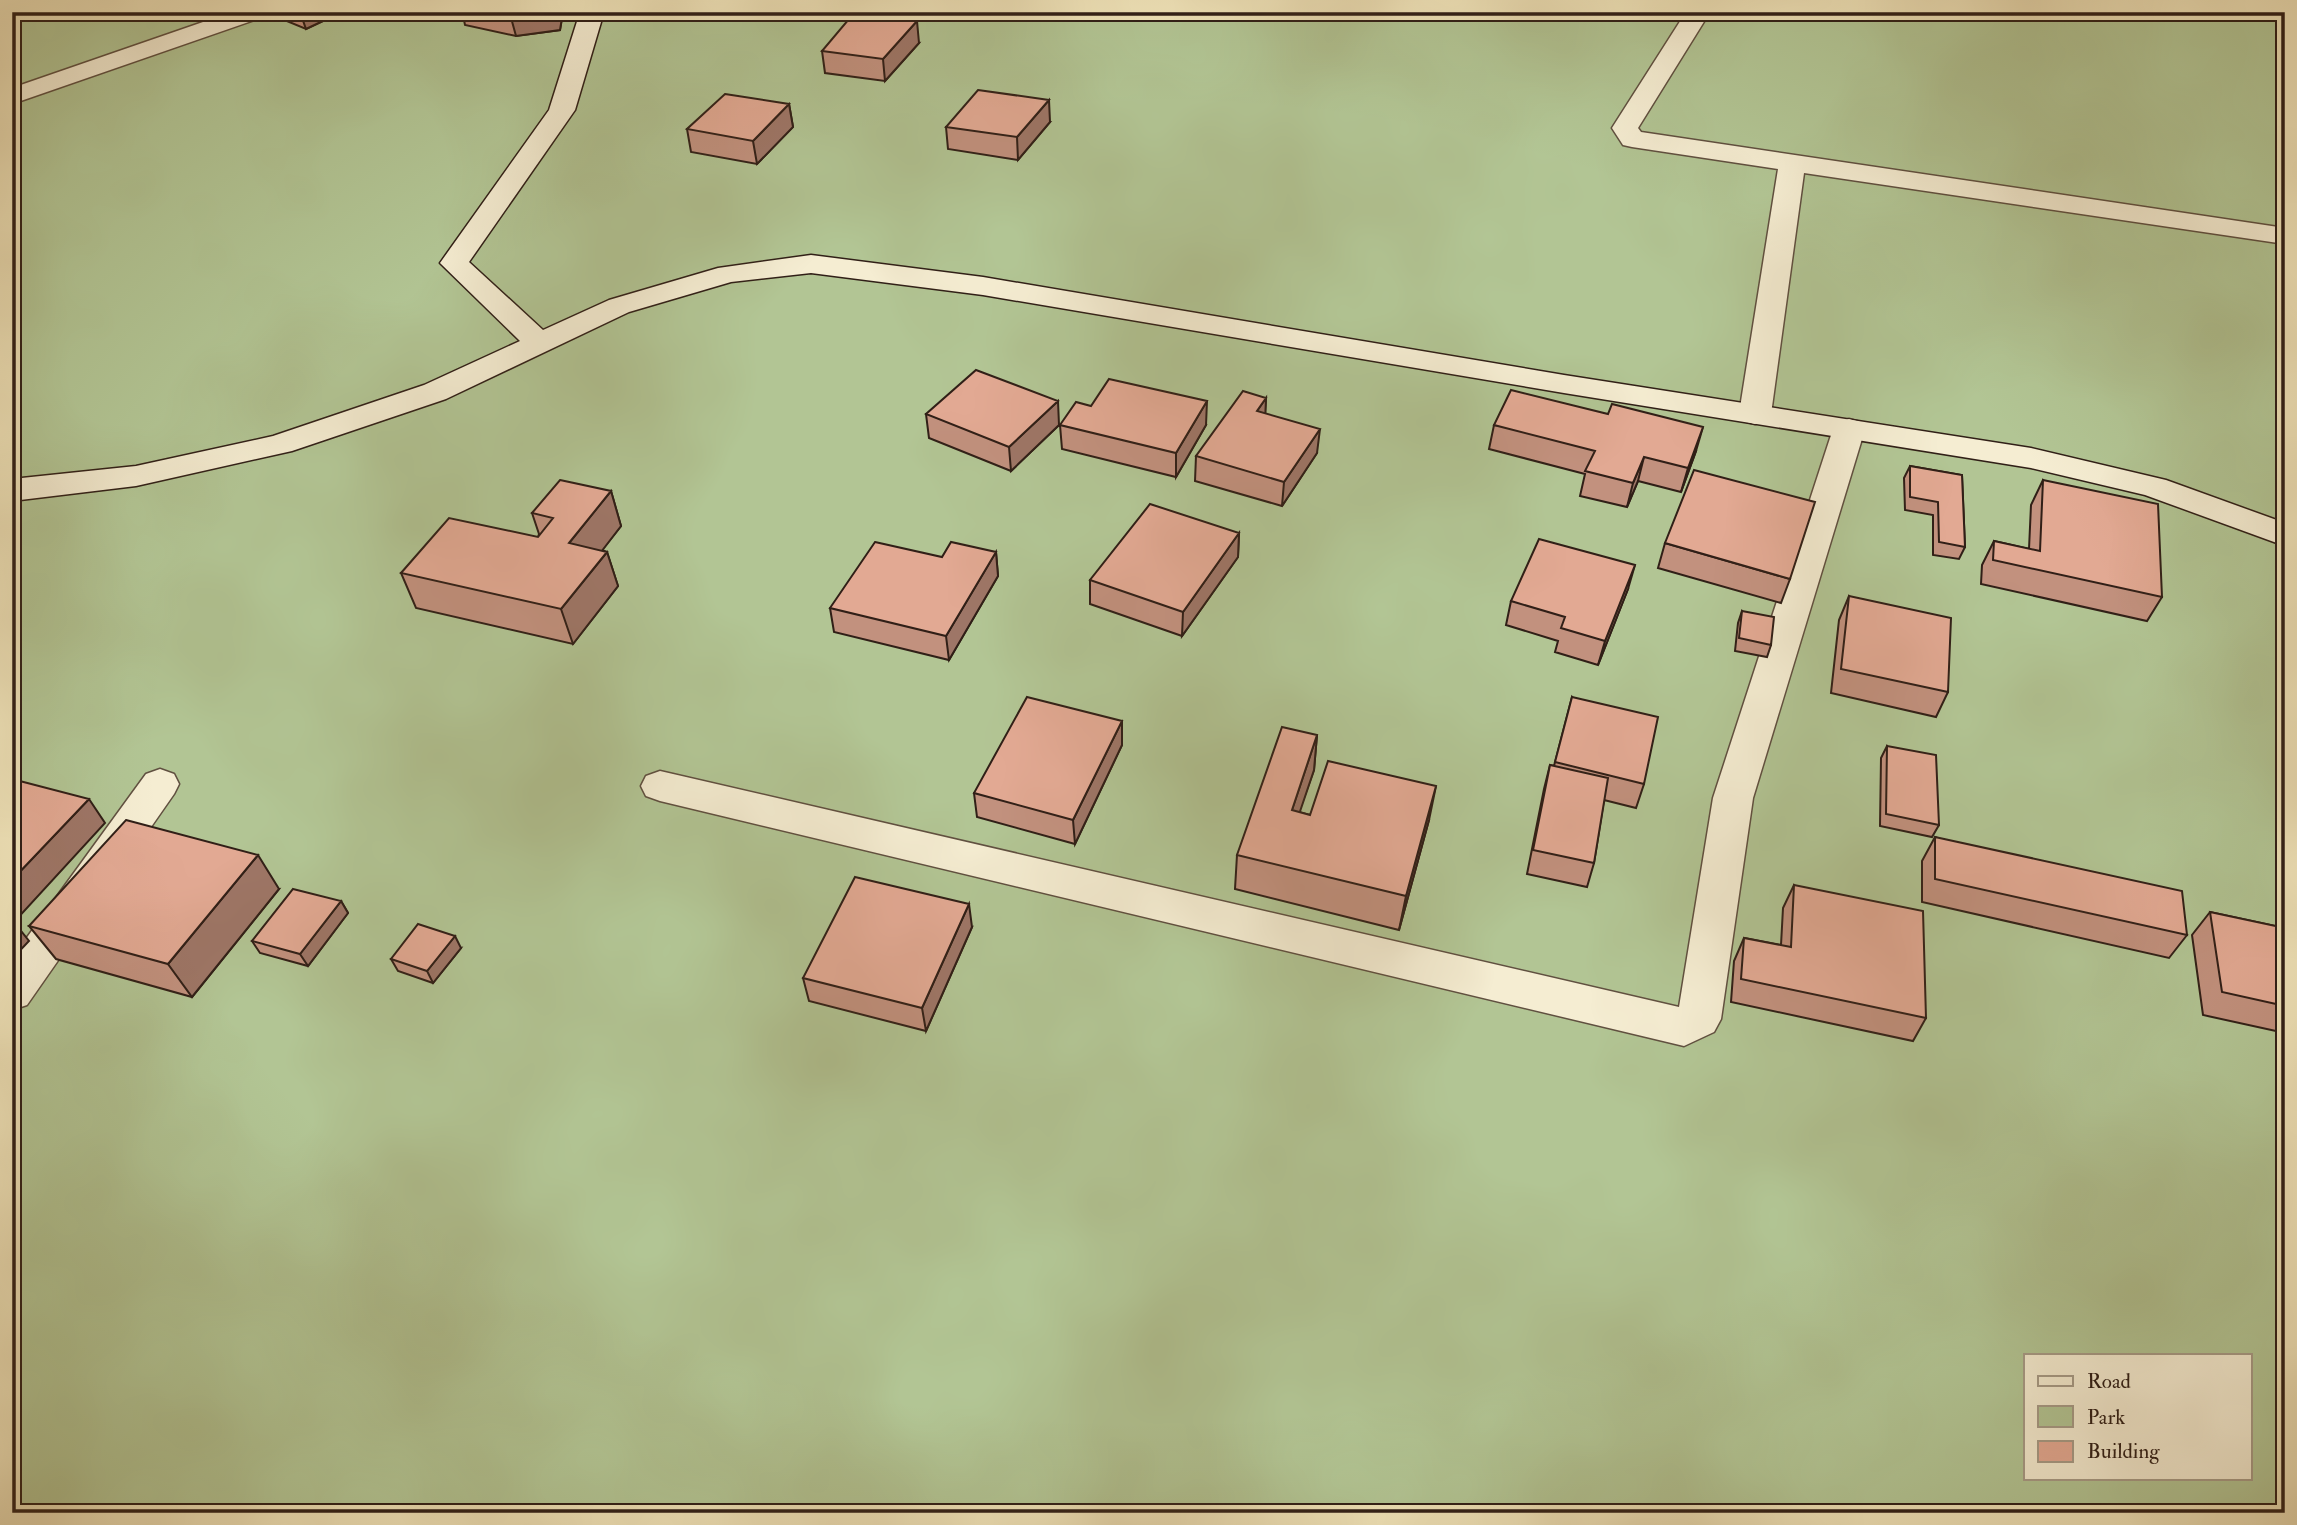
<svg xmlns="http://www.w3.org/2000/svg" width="2297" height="1525" font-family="'IM FELL Double Pica',serif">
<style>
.green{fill:#b2c594;stroke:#717256;stroke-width:2;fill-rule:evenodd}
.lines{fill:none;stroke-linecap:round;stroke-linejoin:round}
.lane-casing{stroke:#605040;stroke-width:3}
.street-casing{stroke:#605040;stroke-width:3}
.secondary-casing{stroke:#301f17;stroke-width:3}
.lane{fill:#f5edd2;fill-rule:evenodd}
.street{fill:#f5edd2;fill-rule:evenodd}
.secondary{fill:#f5edd2;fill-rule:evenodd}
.wall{fill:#c2917e;stroke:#301f17;stroke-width:2}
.shaded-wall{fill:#9e7667;stroke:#301f17;stroke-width:2}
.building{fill:#e2a993;stroke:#301f17;stroke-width:2}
</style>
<rect width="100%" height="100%" fill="#efe3b9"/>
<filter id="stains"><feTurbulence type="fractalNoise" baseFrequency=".00286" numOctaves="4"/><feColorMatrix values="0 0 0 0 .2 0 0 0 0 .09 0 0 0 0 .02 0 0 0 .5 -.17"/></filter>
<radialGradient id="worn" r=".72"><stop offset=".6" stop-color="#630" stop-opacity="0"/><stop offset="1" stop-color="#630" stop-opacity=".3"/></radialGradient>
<!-- green -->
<path class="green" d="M12 12H2285V1513H12ZM2026 1355H2250V1478H2026Z"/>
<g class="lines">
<defs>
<path id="lane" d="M212 12H247L251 16 243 21 214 15Z"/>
<path id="street" d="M232 12H267L263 17 12 104V88Z
M1686 12H1710L1638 128 1641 132 2285 228V244L1804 173 1771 414 1766 421 1755 424 1744 421 1739 414 1778 169 1632 147 1623 145 1612 128Z
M1849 419 1860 422 1865 429 1753 798 1721 1019 1714 1032 1684 1046 660 801 646 796 641 786 646 776 660 771 1679 1007 1713 798 1833 429 1838 422Z
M160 769 174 774 179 784 174 794 27 1005 12 1010V958L146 774Z"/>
<path id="secondary" d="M580 12H604L575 110 469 262 543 330 609 300 718 268 811 255 983 277 1564 375 2031 448 2166 480 2285 523V546L2145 495 2031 468 1564 393 983 295 811 273 731 282 629 312 446 399 292 451 136 486 12 501V479L136 466 273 436 424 385 520 341 440 263 549 110Z"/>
</defs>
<!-- lane casing -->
<use href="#lane" class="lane-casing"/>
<!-- street casing -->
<use href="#street" class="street-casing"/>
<!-- secondary casing -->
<use href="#secondary" class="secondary-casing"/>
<!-- lane -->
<use href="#lane" class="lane"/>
<!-- street -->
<use href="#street" class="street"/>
<!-- secondary -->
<use href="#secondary" class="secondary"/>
</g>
<!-- wall -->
<path class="wall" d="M265 12H342L306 29Z
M427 12H563L560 30 516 36 465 25 464 20Z
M919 43 885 81 825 73 822 51Z
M789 104 793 127 757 164 691 152 687 129Z
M1050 122 1018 160 948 149 946 127Z
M1266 398 1265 414 1317 453 1282 506 1195 481 1196 456Z
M1091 406 1206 425 1176 477 1062 449 1060 425Z
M926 414 1059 425 1011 471 929 438Z
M1494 425 1696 451 1681 492 1638 481 1627 507 1580 496 1585 474 1489 449Z
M1910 466 1962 475 1965 547 1959 559 1933 555V515L1905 510 1904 478Z
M2043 480 2162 597 2147 621 1981 584 1982 565 1994 541 2029 549 2031 505Z
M611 491 621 526 602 550 607 552 618 586 573 644 416 608 401 573 538 537 539 534 532 513Z
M1239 533 1238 557 1182 636 1090 604V580Z
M1665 543 1790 579 1781 603 1658 568Z
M996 552 998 576 949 660 834 632 830 608 942 557Z
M1628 589 1598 665 1555 652 1558 641 1506 625 1511 601Z
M1849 596 1948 692 1936 717 1831 693 1839 620Z
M1742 611 1771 645 1767 657 1735 651 1738 623Z
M1572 697 1644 784 1636 808 1604 800 1594 863 1587 887 1527 874 1544 789 1550 765 1554 766Z
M1122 721V745L1075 844 977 817 974 793Z
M1317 735 1314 770 1299 812 1310 815 1429 820 1399 930 1235 889 1237 855Z
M1887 746 1939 825 1932 837 1880 826 1881 758Z
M1935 837 2187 935 2169 958 1922 902V861Z
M1794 885 1926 1018 1913 1041 1731 1002 1734 961 1744 938 1781 945 1783 908Z
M279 889 192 997 56 959 29 926Z
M341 901 348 913 308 966 260 953 252 941Z
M2210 912 2285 928V1033L2203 1015 2192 935Z
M972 927 926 1031 809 1001 803 978Z
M461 948 433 983 398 971 391 959Z"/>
<!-- shaded-wall -->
<path class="shaded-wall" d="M300 12H342L306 29Z
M523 12H563L560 30 516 36 510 14Z
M917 21 919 43 885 81 883 59Z
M1049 100 1050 122 1018 160 1017 137Z
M789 104 793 127 757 164 753 141Z
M1266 398 1265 422 1257 411Z
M1058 401 1059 425 1011 471 1009 447Z
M1207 401 1206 425 1176 477V453Z
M1703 427 1696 451 1681 492 1688 468Z
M1320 429 1317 453 1282 506 1284 482Z
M1644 457 1638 481 1627 507 1633 483Z
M611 491 621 526 581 578 569 543Z
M1239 533 1238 557 1182 636 1183 612Z
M607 552 618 586 573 644 561 609Z
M996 552 998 576 949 660 946 636Z
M1635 565 1628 589 1598 665 1605 641Z
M1122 721V745L1075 844 1073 820Z
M1317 735 1314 770 1289 844 1292 810Z
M1436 786 1429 820 1399 930 1406 896Z
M89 799 105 823 14 922 29 941 12 959V880Z
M258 855 279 889 192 997 168 964Z
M341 901 348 913 308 966 300 954Z
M969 904 972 927 926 1031 922 1008Z
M455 936 461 948 433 983 427 971Z"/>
<!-- building -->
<path class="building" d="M502 12H523L510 14Z
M854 13 917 21 883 59 822 51Z
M978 90 1049 100 1017 137 946 127Z
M725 94 789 104 753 141 687 129Z
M976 370 1058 401 1009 447 926 414Z
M1109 379 1207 401 1176 453 1060 425 1076 402 1091 406Z
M1511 390 1608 414 1612 404 1703 427 1688 468 1644 457 1633 483 1585 471 1595 451 1494 425Z
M1243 391 1266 398 1257 411 1320 429 1284 482 1196 456Z
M1910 466 1962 475 1965 547 1939 542 1938 502 1910 497Z
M1694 470 1815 502 1790 579 1665 543Z
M560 480 611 491 569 543 607 552 561 609 401 573 449 518 538 537 553 518 532 513Z
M2043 480 2158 504 2162 597 1993 560 1994 541 2040 551Z
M1150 504 1239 533 1183 612 1090 580Z
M1539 539 1635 565 1605 641 1561 628 1565 617 1511 601Z
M875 542 942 557 951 542 996 552 946 636 830 608Z
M1849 596 1951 618 1948 692 1841 669Z
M1742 611 1774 617 1771 645 1739 638Z
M1027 697 1122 721 1073 820 974 793Z
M1572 697 1658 717 1644 784 1555 762Z
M1282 727 1317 735 1292 810 1310 815 1328 761 1436 786 1406 896 1237 855Z
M1887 746 1936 755 1939 825 1886 814Z
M1550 765 1608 778 1594 863 1533 850Z
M12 779 89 799 12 880Z
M126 820 258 855 168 964 29 926Z
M1935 837 2182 891 2187 935 1935 879Z
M855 877 969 904 922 1008 803 978Z
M1794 885 1923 911 1926 1018 1741 979 1744 938 1791 947Z
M293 889 341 901 300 954 252 941Z
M2210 912 2285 928V1006L2222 992Z
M418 924 455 936 427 971 391 959Z"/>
<!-- margin -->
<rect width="2297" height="1525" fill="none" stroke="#efe3b9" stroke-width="42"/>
<rect x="14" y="14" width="2269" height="1497" fill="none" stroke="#301f17" stroke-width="3.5"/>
<rect x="21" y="21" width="2255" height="1483" fill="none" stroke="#301f17" stroke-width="2"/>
<!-- legend -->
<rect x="2024" y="1354" width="228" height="126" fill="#f5edd2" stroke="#a69b87" stroke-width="2"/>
<rect x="2038" y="1376" width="35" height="10" fill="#f5edd2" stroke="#a69b87" stroke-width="2"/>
<text x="2087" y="1388" font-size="21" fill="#301f17">Road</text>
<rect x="2038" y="1406" width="35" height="21" fill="#b2c594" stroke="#a69b87" stroke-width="2"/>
<text x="2087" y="1424" font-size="21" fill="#301f17">Park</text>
<rect x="2038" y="1441" width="35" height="21" fill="#e2a993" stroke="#a69b87" stroke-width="2"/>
<text x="2087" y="1458" font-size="21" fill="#301f17">Building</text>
<rect width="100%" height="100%" filter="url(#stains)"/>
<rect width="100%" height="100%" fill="url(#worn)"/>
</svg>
